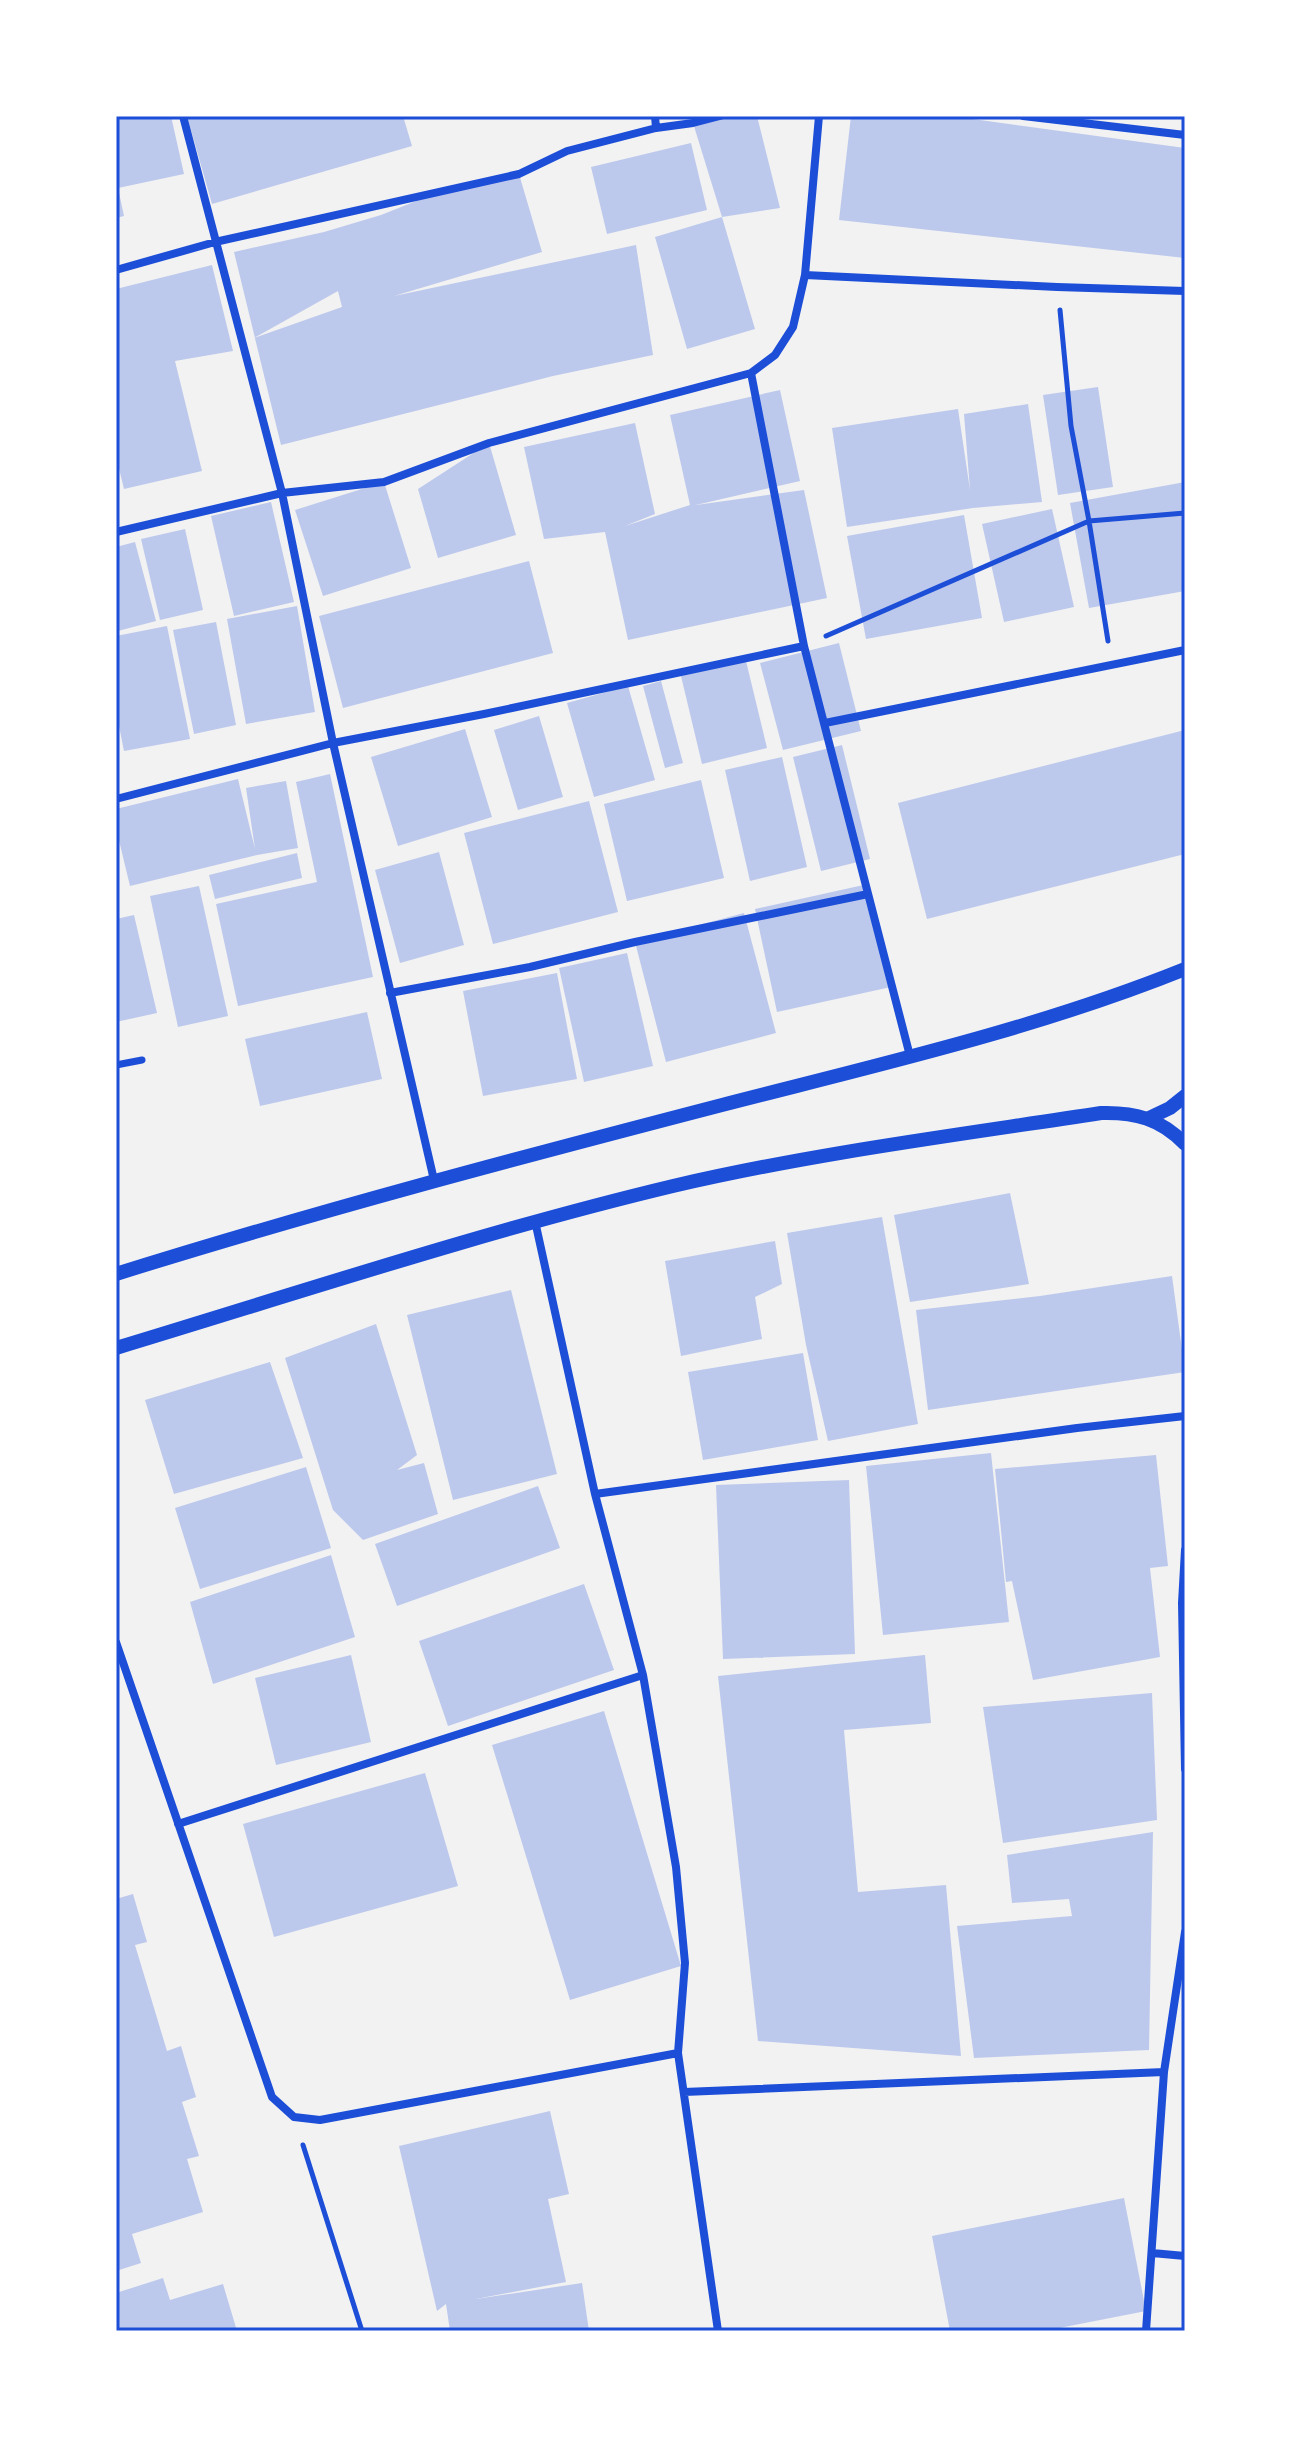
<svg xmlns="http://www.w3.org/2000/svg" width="1301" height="2447" font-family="'Roboto Condensed',sans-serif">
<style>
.building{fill:#bdc9ec;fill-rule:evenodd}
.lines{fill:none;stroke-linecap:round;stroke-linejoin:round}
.path{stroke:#1d4ed8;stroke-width:5}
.pedestrian{stroke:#1d4ed8;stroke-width:7}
.minor{stroke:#1d4ed8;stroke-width:8}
.tertiary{stroke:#1d4ed8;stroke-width:14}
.neatline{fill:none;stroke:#1d4ed8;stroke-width:3}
</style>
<rect width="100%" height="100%" fill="#f2f2f2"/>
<!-- building -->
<path class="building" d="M116 116H171L184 174 118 188 124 216 116 218Z
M187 116H403L412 146 212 204Z
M720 116H757L780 208 722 217 755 329 687 349 655 237 722 217 693 123Z
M851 116H951L1185 148V258L839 220Z
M691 143 707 210 607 234 591 167Z
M519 174 542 252 394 296 636 245 653 355 553 376 281 445 234 252 324 232 381 215 444 190ZM338 291 342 307 254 338Z
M212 265 233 351 175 361 202 471 124 489 116 456V289Z
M1098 387 1113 487 1058 495 1043 395Z
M780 390 800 481 696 505 804 490 827 598 628 640 605 532 544 539 524 447 635 423 655 514 625 526 690 505 670 415Z
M1028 404 1042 502 973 508 847 527 832 428 958 409 970 490 964 414Z
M489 443 516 535 438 558 418 489Z
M384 482 411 568 323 596 295 510Z
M1185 482V591L1089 608 1070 503Z
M271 502 294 602 234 616 211 516Z
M1052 509 1074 607 1004 622 982 524Z
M964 515 982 618 866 639 847 536Z
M185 529 203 610 160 620 141 539Z
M135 542 156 621 118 631 116 547Z
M529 561 553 653 343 708 319 616Z
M297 606 315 712 246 724 227 619Z
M216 622 236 725 194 734 173 630Z
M167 626 190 739 124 751 116 711V636Z
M839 643 861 731 783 750 760 663Z
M746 661 767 748 702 764 681 676Z
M661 681 683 763 665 768 643 686Z
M628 686 655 780 594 797 567 703Z
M539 716 563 797 518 810 494 730Z
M465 729 492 817 398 846 371 757Z
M1185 730V854L927 919 898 803Z
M842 745 870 859 821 871 793 757Z
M782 757 807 867 750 881 725 770Z
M330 774 373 977 238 1006 216 904 317 882 296 782Z
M238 779 255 849 246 788 286 781 298 848 257 855 130 886 116 828V809Z
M701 780 724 878 627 901 604 804Z
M589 801 618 912 493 944 464 833Z
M439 852 464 945 400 963 375 870Z
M297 853 302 878 215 899 209 875Z
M868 884 891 987 777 1012 755 909Z
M199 886 228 1016 178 1027 150 896Z
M744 913 776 1033 666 1062 635 942Z
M134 915 157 1013 116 1022V919Z
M627 953 653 1066 584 1082 559 968Z
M557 973 577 1079 483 1096 463 991Z
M367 1012 382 1079 260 1106 245 1039Z
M1010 1193 1029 1284 910 1302 894 1215Z
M882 1217 918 1424 828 1441 806 1345 787 1233Z
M775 1241 782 1284 755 1297 762 1339 681 1356 665 1261Z
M1172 1276 1185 1372 928 1410 916 1310 1040 1296Z
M511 1290 557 1474 453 1500 407 1315Z
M376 1324 417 1455 397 1470 424 1463 438 1514 363 1540 333 1510 285 1358Z
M803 1353 818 1440 703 1460 688 1372Z
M270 1362 303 1458 174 1494 145 1400Z
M991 1453 1009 1622 883 1635 866 1466Z
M1156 1455 1168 1566 1150 1568 1160 1657 1033 1680 1012 1581 1006 1582 995 1469Z
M306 1467 331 1548 200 1589 175 1508Z
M849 1480 855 1654 723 1659 716 1485Z
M538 1486 560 1548 397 1606 375 1544Z
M331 1555 355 1637 213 1684 190 1602Z
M584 1584 614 1670 448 1726 419 1641Z
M351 1655 371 1742 276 1765 255 1678Z
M925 1655 931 1723 844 1730 858 1892 946 1885 961 2056 758 2041 718 1676Z
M1152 1693 1157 1820 1003 1843 983 1707Z
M604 1711 681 1966 570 2000 492 1745Z
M425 1773 458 1886 274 1937 243 1824Z
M1153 1832 1149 2050 974 2058 957 1926 1072 1916 1069 1899 1012 1903 1007 1855Z
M133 1894 147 1942 135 1945 167 2051 181 2046 196 2097 182 2102 199 2156 187 2159 203 2212 132 2234 141 2263 116 2271V1899Z
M550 2111 569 2194 548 2199 566 2282 476 2299 582 2283 589 2331H450L446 2304 437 2311 399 2146Z
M1124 2198 1146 2311 1044 2331H950L932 2236Z
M163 2278 170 2300 223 2284 237 2331H116V2293Z"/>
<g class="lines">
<!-- path -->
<path class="path" d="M1060 310 1071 426 1089 521 1108 641
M826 636 1089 521 1185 513
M303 2145 362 2331"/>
<!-- pedestrian -->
<path class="pedestrian" d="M116 1065 142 1060"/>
<!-- minor -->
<path class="minor" d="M183 116 282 493 333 743 434 1180
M655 116 656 128 693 123 720 116
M1023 116 1185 135
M116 270 215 242 519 174 567 151 656 128
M805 275 1057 287 1185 291
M751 373 804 646 910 1056
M116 532 282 493 384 482 489 443 751 373 775 355 793 327 805 275 819 116
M825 723 1185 650
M116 799 333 743 484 714 804 646
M390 993 530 967 635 942 868 894
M535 1221 595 1494 643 1675 676 1867 685 1963 678 2053 718 2331
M595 1494 1077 1428 1185 1416
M1185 1550 1182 1603 1185 1769
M116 1642 272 2097 294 2117 320 2120 678 2053
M178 1824 643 1675
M684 2092 1164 2072
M1152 2253 1185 2256
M1146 2331 1164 2072 1185 1932"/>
<!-- tertiary -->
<path class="tertiary" d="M1149 1118 1170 1108 1185 1096
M116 1274C317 1211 518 1158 722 1105 877 1065 1036 1029 1185 969
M116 1348C301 1292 485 1231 673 1186 814 1153 958 1135 1101 1113 1135 1112 1161 1119 1185 1144"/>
</g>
<!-- border -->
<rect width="1301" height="2447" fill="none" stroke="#ffffff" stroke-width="236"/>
<rect x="118" y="118" width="1065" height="2211" class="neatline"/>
</svg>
